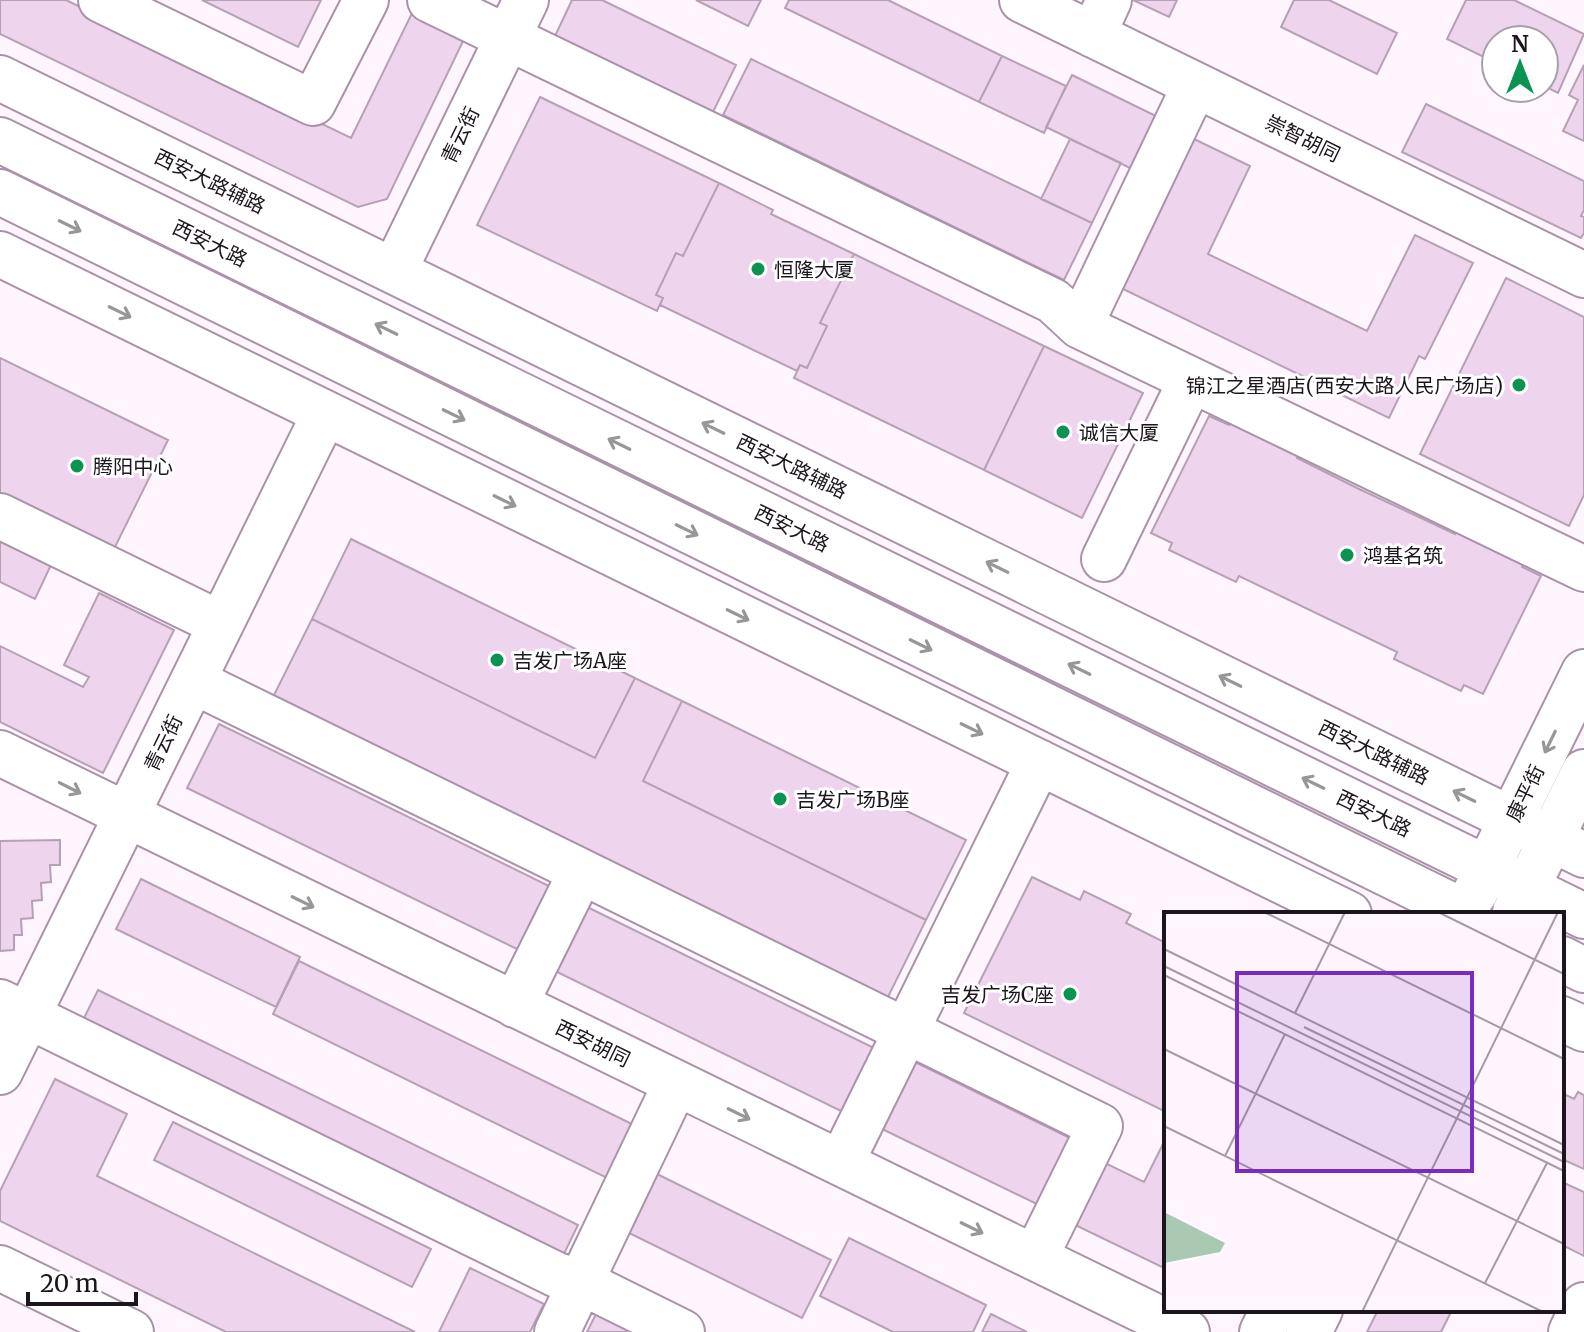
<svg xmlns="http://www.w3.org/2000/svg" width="1584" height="1332" font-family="Merriweather,'Noto Sans SC',serif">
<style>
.building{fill:#efd4ee;stroke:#b6a0b5;stroke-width:2}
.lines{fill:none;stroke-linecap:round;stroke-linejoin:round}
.minor-casing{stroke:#a993a8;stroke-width:48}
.major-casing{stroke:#a993a8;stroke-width:48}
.minor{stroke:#fff;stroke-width:44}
.major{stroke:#fff;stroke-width:44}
.oneway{stroke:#999699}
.poi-dot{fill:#0a9352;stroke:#fff;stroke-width:3}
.labels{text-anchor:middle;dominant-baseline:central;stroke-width:6;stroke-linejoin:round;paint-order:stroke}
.street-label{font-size:20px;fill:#1d151d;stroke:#fff}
.poi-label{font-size:20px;fill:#1d151d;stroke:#fff;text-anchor:start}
.inset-road{fill:none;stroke:#a59ba4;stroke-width:2}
.view{fill:#7b2cbf;fill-opacity:0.15;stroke:#7b2cbf;stroke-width:4}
.inset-edge{fill:none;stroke:#1d151d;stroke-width:4}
</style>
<rect width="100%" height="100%" fill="#fff5fe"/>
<!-- building -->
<path class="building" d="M0 0H66L351 138 414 9 466 35 387 199 358 207 0 34Z
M202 0H321L298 47Z
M572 0H602L736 65 713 112 555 36Z
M696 0H761L748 26Z
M789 0H888L1002 56 979 102 785 8Z
M1133 0H1177L1169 17Z
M1294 0H1329L1397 33 1377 74 1281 27Z
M1466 0H1514L1584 34 1558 93 1544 86V40H1496V63L1447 39Z
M1002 56 1066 86 1044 133 979 102Z
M751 59 1092 223 1064 280 723 115Z
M1584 65V141L1563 131 1578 100 1569 95Z
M1072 75 1162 119 1136 171 1046 127Z
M540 97 719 183 683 256 676 253 656 295 663 298 657 311 477 225Z
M1426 104 1584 181V210L1581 216 1584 217V233L1581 238 1402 152Z
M1070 139 1121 163 1092 223 1041 199Z
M1194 139 1250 166 1208 254 1367 331 1415 235 1473 263 1425 359 1419 356 1389 418 1121 288Z
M719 183 773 210 771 214 854 254 820 323 827 326 807 368 800 365 797 371 660 305 663 298 656 295 676 253 683 256Z
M854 254 1044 346 984 470 794 378 800 365 807 368 827 326 820 323Z
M1506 278 1584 317V495L1569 526 1420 454Z
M1044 346 1143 393 1082 518 984 470Z
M0 358 168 440 114 549 0 493Z
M1209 416 1229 425 1232 419 1300 452 1297 458 1357 488 1455 534 1457 528 1524 561 1522 567 1541 576 1483 694 1464 685 1461 691 1394 659 1397 652 1239 576 1236 582 1169 550 1172 543 1151 533Z
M351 539 635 678 595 758 312 619Z
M0 540 51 565 35 599 0 582Z
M99 593 174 630 103 773 0 722V646L83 687 89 677 64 665Z
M312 619 595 758 635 678 682 701 643 781 926 920 887 999 273 697Z
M682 701 966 840 926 920 643 781Z
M219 724 559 891 527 954 187 788Z
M60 840V865H50L51 882 41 883 42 900 32 901 33 918 21 919 22 935H14V950L0 951V841Z
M1032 877 1080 900 1084 891 1131 914 1126 923 1166 943V1112L964 1013Z
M141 879 300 957 276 1007 116 929Z
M579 903 878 1050 847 1114 547 967Z
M299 961 636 1126 609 1179 273 1014Z
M98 990 578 1225 560 1262 80 1026Z
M915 1062 1078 1142 1045 1208 882 1129Z
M55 1079 127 1114 97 1176 415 1332H226L0 1221V1191Z
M1578 1092 1584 1095V1169L1562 1159V1093L1574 1099Z
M173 1122 431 1249 412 1287 154 1160Z
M1166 1138V1269L1069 1222 1099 1160 1144 1182Z
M653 1172 831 1260 802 1318 625 1231Z
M1562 1182 1584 1192V1256L1562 1245Z
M849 1238 986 1305 973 1332H893L820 1296Z
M470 1268 544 1304 530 1332H439Z
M598 1310 643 1332H587Z
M1378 1310H1452L1441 1332H1367Z
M991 1314 1027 1332H982Z"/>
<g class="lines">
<defs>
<path id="minor" d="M101 0 313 103 366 0
M430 0 1053 301 1080 326
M1022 0 1584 275
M1093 35 1109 0
M0 78 1584 855
M1195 85 1080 326 1584 569
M0 254 1349 914
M394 271 526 0
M0 516 221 624
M1104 559 1191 380
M193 681 1100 1126 1035 1258
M0 753 1187 1332
M0 1002 557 1275 581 1282 682 1332
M515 1005 581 872
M1562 1019 1584 1029
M0 1072 325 413
M841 1163 1039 762
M0 1268 131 1332
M557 1332 676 1083
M1571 1332 1584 1305"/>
<path id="major" d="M0 140 1584 916
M0 192 1469 914
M1475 893 1584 672
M1515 912 1584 772
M1562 959 1584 970
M1262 1332 1273 1310
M1309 1332 1320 1310"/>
</defs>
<!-- minor casing -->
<use href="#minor" class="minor-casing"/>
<!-- major casing -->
<use href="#major" class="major-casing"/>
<!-- minor -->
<use href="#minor" class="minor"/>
<!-- major -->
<use href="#major" class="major"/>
</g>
<!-- one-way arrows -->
<defs><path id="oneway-shaft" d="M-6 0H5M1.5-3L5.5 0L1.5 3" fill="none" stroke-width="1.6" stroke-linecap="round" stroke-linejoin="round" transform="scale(2)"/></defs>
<g class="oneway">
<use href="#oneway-shaft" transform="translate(70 226) rotate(26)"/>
<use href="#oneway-shaft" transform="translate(120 312) rotate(26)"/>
<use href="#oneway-shaft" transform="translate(386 329) rotate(-154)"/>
<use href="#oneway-shaft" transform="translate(454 415) rotate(26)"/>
<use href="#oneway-shaft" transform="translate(713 428) rotate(-154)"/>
<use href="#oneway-shaft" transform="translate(619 444) rotate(-154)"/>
<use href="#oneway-shaft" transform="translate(505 501) rotate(26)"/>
<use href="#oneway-shaft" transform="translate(687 530) rotate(26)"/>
<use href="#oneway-shaft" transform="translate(997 567) rotate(-154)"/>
<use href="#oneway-shaft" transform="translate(738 615) rotate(26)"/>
<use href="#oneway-shaft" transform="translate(921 645) rotate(26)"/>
<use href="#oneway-shaft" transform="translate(1079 669) rotate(-154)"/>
<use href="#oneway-shaft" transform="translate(1230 681) rotate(-154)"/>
<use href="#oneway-shaft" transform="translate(972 729) rotate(26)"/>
<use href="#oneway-shaft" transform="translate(1550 742) rotate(116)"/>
<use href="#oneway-shaft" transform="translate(1313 783) rotate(-154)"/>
<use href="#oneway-shaft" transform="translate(70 788) rotate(27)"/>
<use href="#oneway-shaft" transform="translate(1464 796) rotate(-154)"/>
<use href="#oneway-shaft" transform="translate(303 902) rotate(26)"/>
<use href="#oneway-shaft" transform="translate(739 1114) rotate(26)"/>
<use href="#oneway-shaft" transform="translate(972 1228) rotate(26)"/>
</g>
<!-- markers -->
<g class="poi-dot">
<circle cx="758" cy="269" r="8"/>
<circle cx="1519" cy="385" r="8"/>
<circle cx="1063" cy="432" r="8"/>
<circle cx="77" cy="466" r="8"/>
<circle cx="1347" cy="555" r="8"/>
<circle cx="497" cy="660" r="8"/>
<circle cx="780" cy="799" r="8"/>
<circle cx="1070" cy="994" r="8"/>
</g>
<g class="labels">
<!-- street labels -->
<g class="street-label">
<text transform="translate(460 135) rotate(-64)">青云街</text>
<text transform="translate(1303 138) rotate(26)">崇智胡同</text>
<text transform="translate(210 181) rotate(26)">西安大路辅路</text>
<text transform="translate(210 243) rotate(26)">西安大路</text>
<text transform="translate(792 466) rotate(26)">西安大路辅路</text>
<text transform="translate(792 528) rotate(26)">西安大路</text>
<text transform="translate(163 743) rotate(-64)">青云街</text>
<text transform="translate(1374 752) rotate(26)">西安大路辅路</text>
<text transform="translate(1525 793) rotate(-64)">康平街</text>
<text transform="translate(1374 813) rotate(26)">西安大路</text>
<text transform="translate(593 1043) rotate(26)">西安胡同</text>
</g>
<!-- poi labels -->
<g class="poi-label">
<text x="774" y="269">恒隆大厦</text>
<text x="1503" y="385" text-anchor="end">锦江之星酒店(西安大路人民广场店)</text>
<text x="1079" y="432">诚信大厦</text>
<text x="93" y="466">腾阳中心</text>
<text x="1363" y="555">鸿基名筑</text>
<text x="513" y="660">吉发广场A座</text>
<text x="796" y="799">吉发广场B座</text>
<text x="1054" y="994" text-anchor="end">吉发广场C座</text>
</g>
</g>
<!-- overview -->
<g transform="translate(1164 912)">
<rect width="400" height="400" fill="#fff5fe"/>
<path d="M0 300 61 331 56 340 0 351Z" fill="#aac9b3"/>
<path class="inset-road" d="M100 0 400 147M274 0 400 62M0 37 400 233M0 54 400 250M0 63 400 259M131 101 181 0M140 115 400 242M0 137 400 332M0 214 379 400M61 244 121 122M321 371 383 251M198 400 394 0"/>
<path class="view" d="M73 61H308V259H73Z"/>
<rect width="400" height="400" class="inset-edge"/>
</g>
<!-- north arrow -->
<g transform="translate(1520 64)"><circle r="38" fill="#ffffff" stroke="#a5a1a5" stroke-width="2"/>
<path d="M0-6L14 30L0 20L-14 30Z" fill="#0a9352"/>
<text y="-12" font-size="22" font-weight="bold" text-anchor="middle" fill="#1d151d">N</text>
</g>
<!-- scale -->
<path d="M28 1292v12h108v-12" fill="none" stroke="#1d151d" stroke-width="4"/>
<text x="40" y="1292" font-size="24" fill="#1d151d" stroke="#ffffff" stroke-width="6" paint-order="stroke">20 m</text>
</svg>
